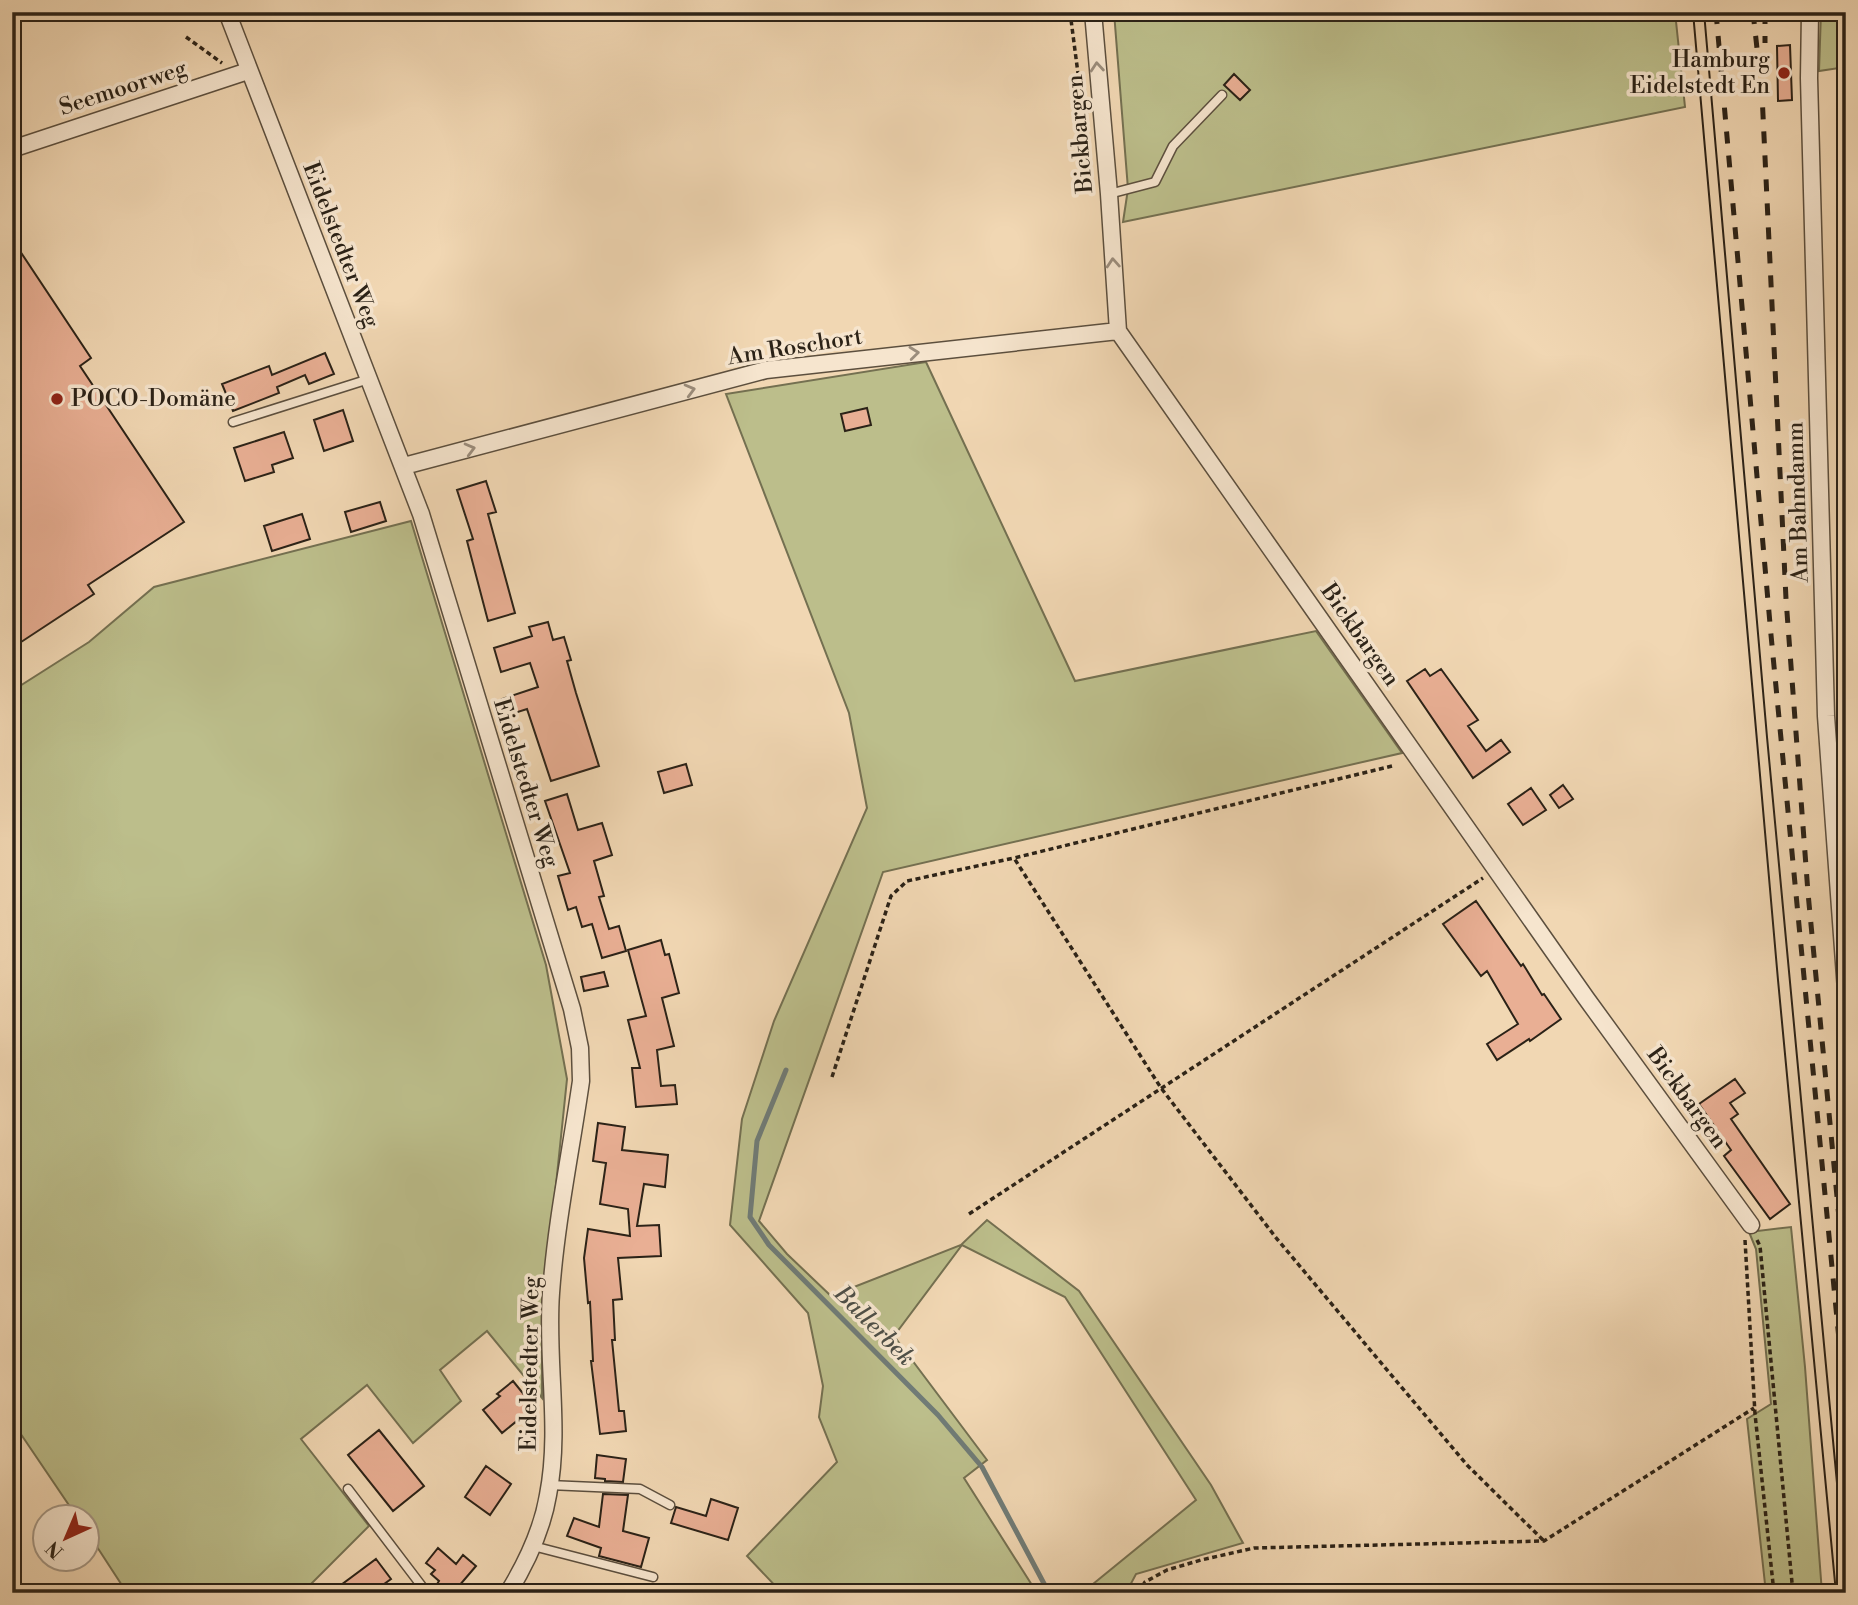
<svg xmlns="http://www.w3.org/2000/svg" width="1858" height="1605" font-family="'Libre Bodoni',serif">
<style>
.green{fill:#bcbe8b;stroke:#747051;stroke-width:2}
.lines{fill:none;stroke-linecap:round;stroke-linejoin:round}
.stream{stroke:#707b76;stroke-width:5}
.building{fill:#e9af94;stroke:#2b2217;stroke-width:2}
.service-casing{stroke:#5c4f3e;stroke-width:11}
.minor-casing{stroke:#5c4f3e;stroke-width:19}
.path{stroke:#2b2217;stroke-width:3.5;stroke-dasharray:5 3.5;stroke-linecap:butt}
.service{stroke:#f6e5ce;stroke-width:8}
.minor{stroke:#f6e5ce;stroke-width:16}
.tram{stroke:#2b2217;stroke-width:2}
.rail{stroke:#2b2217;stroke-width:5;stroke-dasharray:12 12;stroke-linecap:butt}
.oneway{stroke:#9b8d7c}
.poi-dot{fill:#8f2418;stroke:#f6e5ce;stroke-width:2.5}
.labels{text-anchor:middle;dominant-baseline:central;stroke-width:7;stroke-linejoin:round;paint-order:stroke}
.poi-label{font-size:23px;fill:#2b2217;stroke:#f6e5ce;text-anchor:end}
.street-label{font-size:23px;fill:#2b2217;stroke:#f6e5ce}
.water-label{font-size:24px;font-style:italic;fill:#4e4f47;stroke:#f6e5ce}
</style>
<rect width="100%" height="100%" fill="#f1d7b3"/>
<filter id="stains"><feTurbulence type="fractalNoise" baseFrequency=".00286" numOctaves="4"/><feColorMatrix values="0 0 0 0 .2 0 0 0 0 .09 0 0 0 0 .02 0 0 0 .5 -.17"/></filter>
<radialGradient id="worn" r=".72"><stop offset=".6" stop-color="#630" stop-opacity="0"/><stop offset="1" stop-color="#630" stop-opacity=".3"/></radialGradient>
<!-- green -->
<path class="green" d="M1114 12H1675L1685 107 1123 222 1128 189Z
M1821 12H1846V67L1819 71Z
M926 362 1075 681 1316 631 1402 753 883 872 759 1221 787 1254 831 1296 961 1245 987 1220 1079 1291 1211 1485 1243 1543 1136 1574 1126 1593H1082L1196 1500 1065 1297 962 1245 894 1336 987 1460 964 1478 1037 1593H782L747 1556 837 1462 819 1417 823 1386 808 1313 730 1225 742 1119 774 1021 867 808 849 713 726 394Z
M411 521 546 965 567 1079 542 1319V1398L487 1331 440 1370 461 1401 413 1443 367 1385 301 1439 369 1526 302 1593H127L88 1533V1518L77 1517 12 1421V691L89 642 154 587Z
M1791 1227 1805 1367 1822 1593H1766L1747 1419 1771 1404 1756 1249 1749 1232Z"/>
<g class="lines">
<!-- stream -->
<path class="stream" d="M786 1070 757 1141 750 1217 769 1245 938 1415 982 1467 1049 1593"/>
</g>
<!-- building -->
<path class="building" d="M1790 45 1792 100 1778 101 1777 46Z
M1234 74 1250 90 1240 100 1224 85Z
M12 239 91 358 80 366 184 522 88 585 94 594 12 648Z
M325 353 334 374 309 384 305 375 277 387 279 393 233 411 222 384 269 366 272 375Z
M867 408 871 425 845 431 841 414Z
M343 410 353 441 324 451 314 420Z
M284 432 293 458 272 465 274 472 245 481 234 448Z
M486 481 496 512 488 514 515 613 488 621 467 541 473 539 457 490Z
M380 502 386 521 351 532 345 512Z
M302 514 310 539 272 551 264 526Z
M548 622 553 640 564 637 571 660 567 661 576 693 599 766 551 781 527 709 508 715 502 699 538 687 530 663 501 672 494 648 532 636 529 627Z
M1425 669 1430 676 1441 669 1478 720 1468 726 1486 751 1501 740 1510 752 1473 778 1407 681Z
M686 764 692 785 664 793 658 772Z
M1563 785 1573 799 1559 808 1550 795Z
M1531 788 1546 810 1523 825 1508 804Z
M567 794 578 830 602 823 612 855 594 861 604 896 599 897 609 929 619 926 626 951 602 958 592 924 582 927 576 907 568 910 558 876 570 873 545 801Z
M1476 901 1521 966 1523 964 1542 995 1544 994 1561 1019 1530 1041 1529 1039 1497 1060 1487 1044 1518 1024 1487 971 1481 976 1443 924Z
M661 940 665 955 669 954 679 993 662 998 674 1046 657 1050 661 1086 675 1085 677 1104 636 1107 632 1068H640L628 1020 646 1016 628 950Z
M604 972 608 986 584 991 581 977Z
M1735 1079 1745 1093 1730 1103 1738 1114 1731 1119 1790 1204 1770 1219 1724 1156 1731 1150 1699 1104Z
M598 1123 625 1127 622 1150 668 1155 665 1187 644 1184 637 1226 659 1225 661 1256 618 1258 622 1299 613 1300 615 1340H612L619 1411H624L626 1431 600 1434 591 1361H593L590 1302 588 1303 584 1258 588 1229 630 1236 628 1209 600 1204 606 1163 593 1161Z
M513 1381 534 1407 502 1433 483 1410 500 1396 497 1394Z
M379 1430 424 1486 393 1511 348 1455Z
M597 1455 626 1459 623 1482 605 1481V1479L595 1478Z
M486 1466 511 1484 490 1515 465 1497Z
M603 1494 628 1495 623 1531 649 1538 641 1567 599 1556 601 1548 567 1536 574 1518 599 1527Z
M711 1499 738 1508 728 1540 671 1523 676 1507 706 1516Z
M438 1548 456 1564 463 1555 476 1566 453 1593H447L437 1584 439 1581 431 1574 435 1570 426 1563Z
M376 1559 391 1579 380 1587 384 1593H347L341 1585Z"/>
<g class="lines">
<defs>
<path id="service" d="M1109 194 1155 182 1173 146 1222 95
M233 422 369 379
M549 1485 640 1489 670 1505
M348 1489 427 1593
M533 1546 653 1577"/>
<path id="minor" d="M227 12 421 514 572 1009 580 1048 581 1081C571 1151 556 1222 551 1293 546 1360 561 1429 548 1495 542 1531 527 1562 508 1593
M1093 12 1109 194 1118 331 1586 998 1751 1225
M1810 12 1809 78 1826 716 1846 990
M12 149 248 71
M404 466 766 370 1118 331"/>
</defs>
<!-- service casing -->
<use href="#service" class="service-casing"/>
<!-- minor casing -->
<use href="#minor" class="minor-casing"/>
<!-- path -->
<path class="path" d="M1070 12 1083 112 1088 114
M186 37 222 63
M1392 766 1014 858 1161 1088 1277 1239 1467 1465 1544 1541
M832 1077 891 896 907 881 1014 858
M969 1214 1483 878
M1745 1240 1755 1414 1774 1593
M1757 1240 1760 1246 1793 1593
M1138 1593 1145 1582 1167 1570 1201 1560 1254 1548 1544 1541 1754 1408"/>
<!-- service -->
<use href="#service" class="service"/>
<!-- minor -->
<use href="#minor" class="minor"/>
<!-- tram -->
<path class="tram" d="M1693 12 1778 980 1836 1593
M1704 12 1767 737 1846 1579"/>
<!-- rail -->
<path class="rail" d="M1716 12 1771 635 1846 1412
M1753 12 1762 94 1786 599 1808 893 1846 1291
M1765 12V43"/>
</g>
<!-- one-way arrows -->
<defs><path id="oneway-chevron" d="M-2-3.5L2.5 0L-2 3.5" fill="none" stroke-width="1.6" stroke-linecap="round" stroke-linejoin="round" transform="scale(1.75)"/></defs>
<g class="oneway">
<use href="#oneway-chevron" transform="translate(1097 67) rotate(-95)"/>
<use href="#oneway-chevron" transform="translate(1113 263) rotate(-94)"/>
<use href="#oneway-chevron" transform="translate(914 353) rotate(-6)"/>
<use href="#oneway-chevron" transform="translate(690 390) rotate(-15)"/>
<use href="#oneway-chevron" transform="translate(470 449) rotate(-15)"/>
</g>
<!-- markers -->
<g class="poi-dot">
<circle cx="1784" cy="73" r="7"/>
<circle cx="57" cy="399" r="7"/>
</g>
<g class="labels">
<!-- poi labels -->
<g class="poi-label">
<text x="1770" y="60">Hamburg<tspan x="1770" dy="26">Eidelstedt En</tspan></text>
<text x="71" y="399" text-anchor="start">POCO-Domäne</text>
</g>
<!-- street labels -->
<g class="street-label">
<text transform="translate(123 88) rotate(-18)">Seemoorweg</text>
<text transform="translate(1080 134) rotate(-95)">Bickbargen</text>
<text transform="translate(341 245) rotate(69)">Eidelstedter Weg</text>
<text transform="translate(795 347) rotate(-9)">Am Roschort</text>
<text transform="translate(1798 502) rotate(-92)">Am Bahndamm</text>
<text transform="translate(1360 635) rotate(55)">Bickbargen</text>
<text transform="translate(526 783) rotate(73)">Eidelstedter Weg</text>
<text transform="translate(1687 1098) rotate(54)">Bickbargen</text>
<text transform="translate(530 1364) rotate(-89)">Eidelstedter Weg</text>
</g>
<!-- water labels -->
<g class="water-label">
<text transform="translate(874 1326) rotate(45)">Ballerbek</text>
</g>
</g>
<!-- margin -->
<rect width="1858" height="1605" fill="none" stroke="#f1d7b3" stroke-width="42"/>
<rect x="14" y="14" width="1830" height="1577" fill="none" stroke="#2b2217" stroke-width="3.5"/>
<rect x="21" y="21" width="1816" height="1563" fill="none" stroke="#2b2217" stroke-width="2"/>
<!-- north arrow -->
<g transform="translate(66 1538) rotate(224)"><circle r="33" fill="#f6e5ce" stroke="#a59785" stroke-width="2"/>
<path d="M0-5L12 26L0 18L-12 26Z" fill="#8f2418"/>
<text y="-10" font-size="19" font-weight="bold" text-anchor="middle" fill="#2b2217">N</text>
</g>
<rect width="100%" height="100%" filter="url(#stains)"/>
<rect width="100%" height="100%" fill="url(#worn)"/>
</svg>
